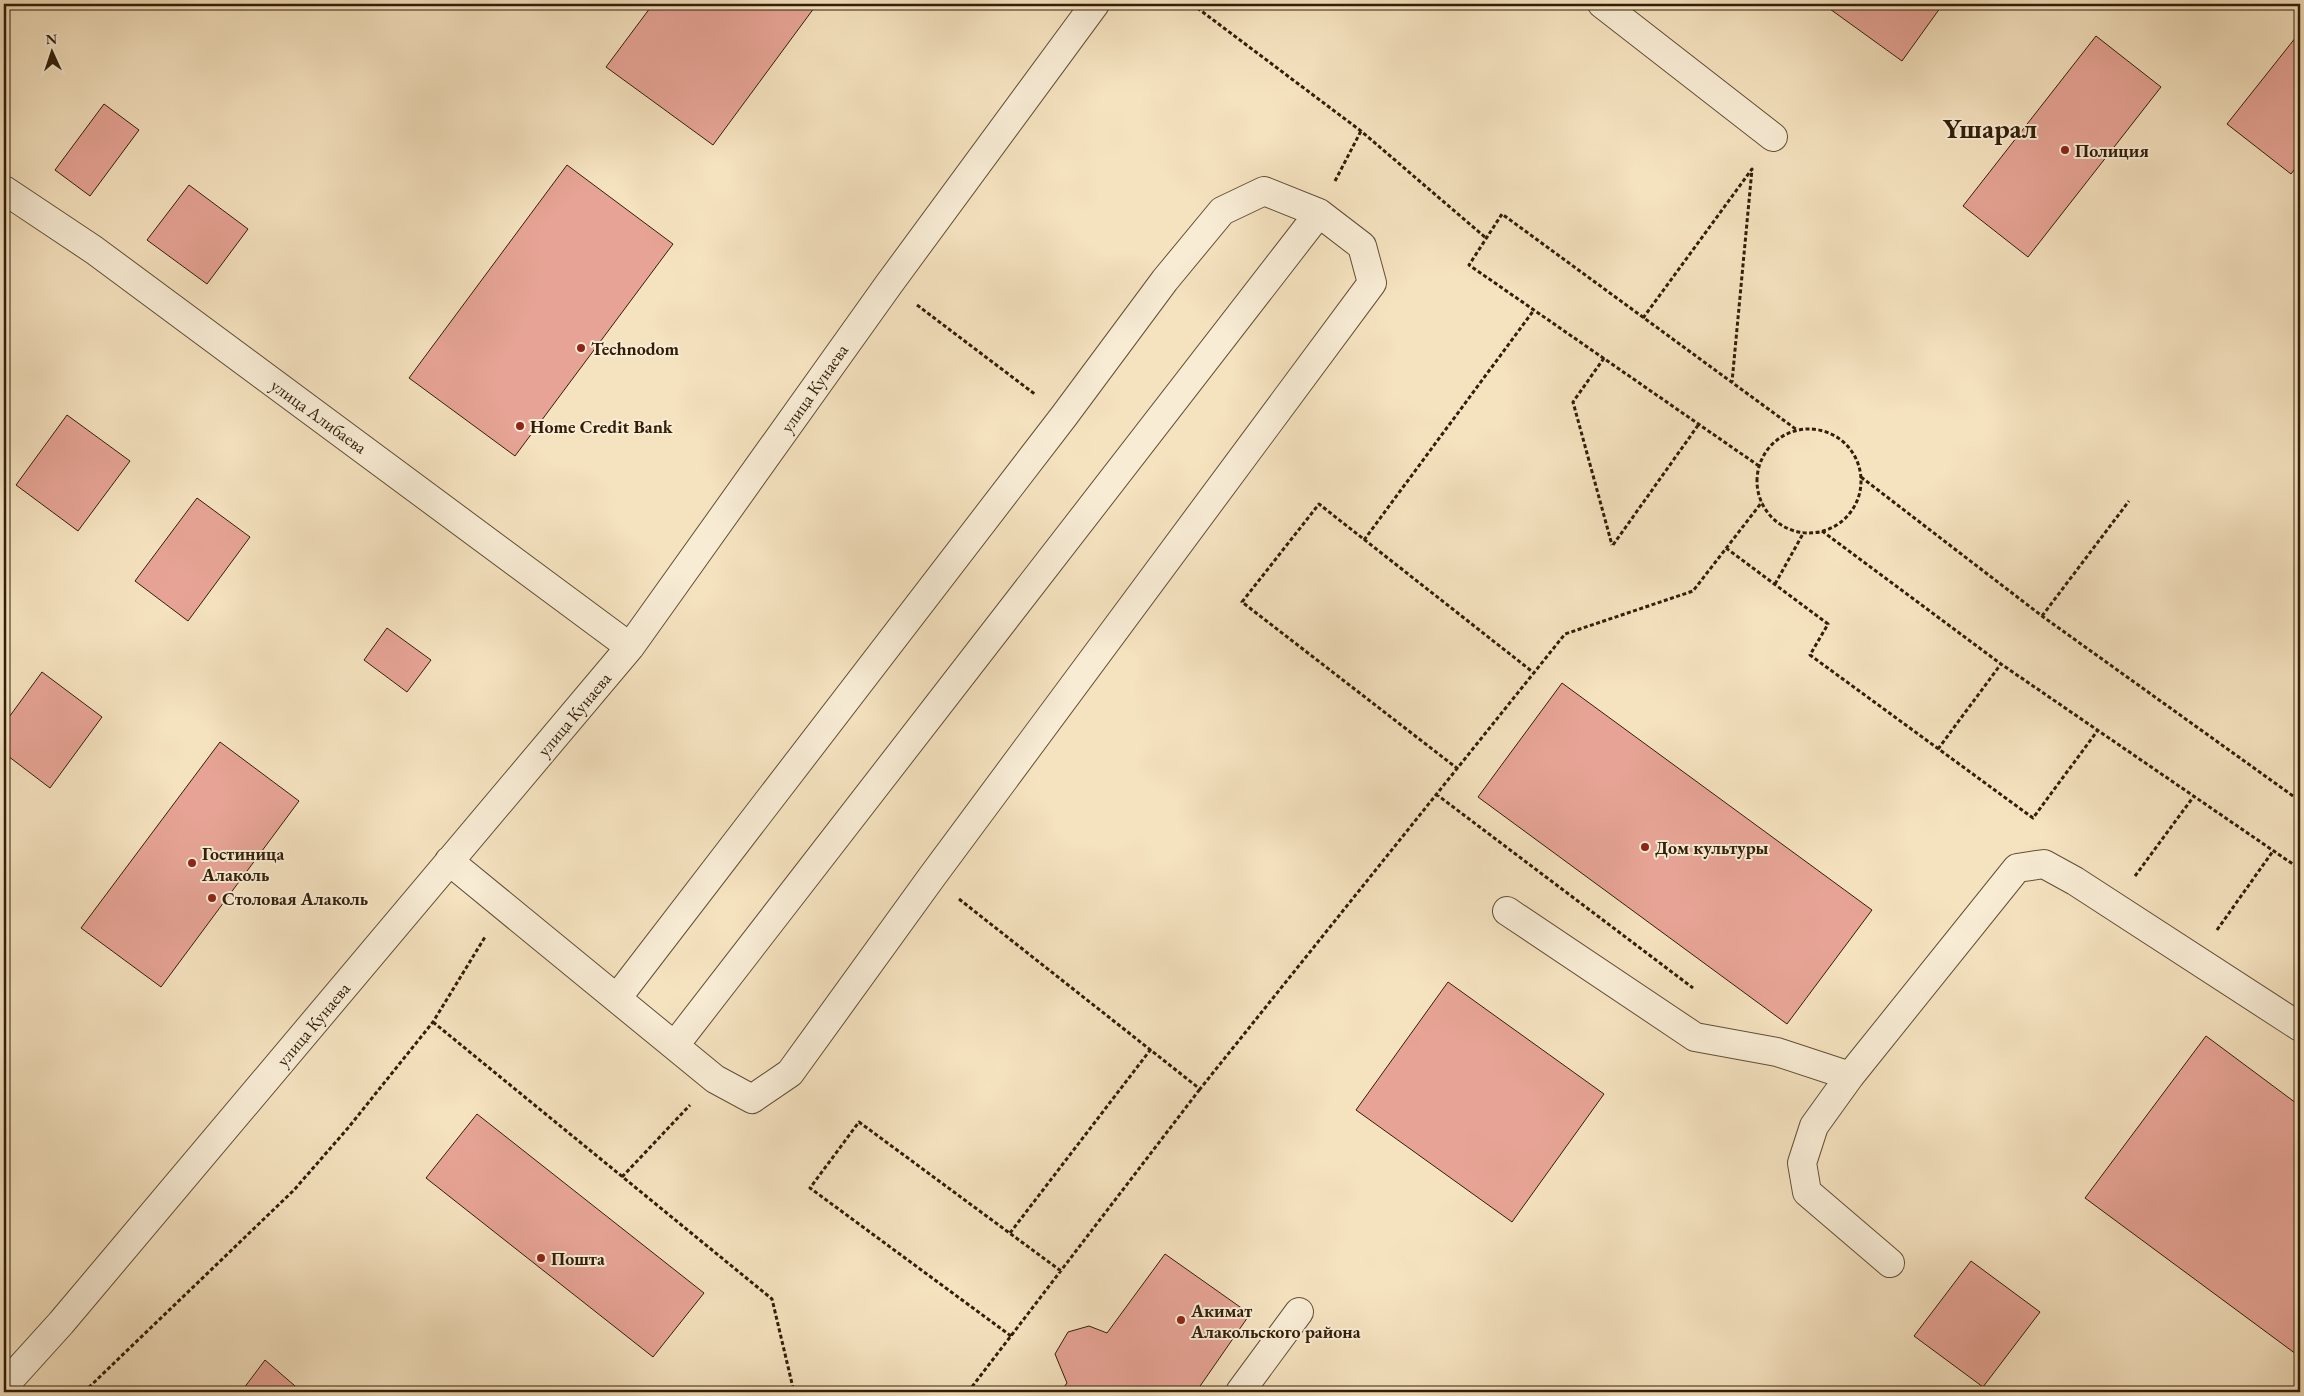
<svg xmlns="http://www.w3.org/2000/svg" width="2304" height="1396" font-family="'EB Garamond',serif">
<style>
.building{fill:#e7a496;stroke:#321e09}
.lines{fill:none;stroke-linecap:round;stroke-linejoin:round}
.minor-casing{stroke:#634f36;stroke-width:30}
.path{stroke:#321e09;stroke-width:3;stroke-dasharray:4 2.5;stroke-linecap:butt}
.minor{stroke:#f8ecd5;stroke-width:28}
.poi-dot{fill:#8f2418;stroke:#f8ecd5;stroke-width:2}
.labels{text-anchor:middle;dominant-baseline:central;stroke-width:4;stroke-linejoin:round;paint-order:stroke}
.poi-label{font-size:18px;font-weight:bold;fill:#321e09;stroke:#f8ecd5;text-anchor:start}
.street-label{font-size:18px;fill:#321e09;stroke:#f8ecd5}
.town-label{font-size:28px;font-weight:bold;fill:#321e09;stroke:#f8ecd5}
</style>
<rect width="100%" height="100%" fill="#f5e2bf"/>
<filter id="stains"><feTurbulence type="fractalNoise" baseFrequency=".004" numOctaves="4"/><feColorMatrix values="0 0 0 0 .2 0 0 0 0 .09 0 0 0 0 .02 0 0 0 .5 -.17"/></filter>
<radialGradient id="worn" r=".72"><stop offset=".6" stop-color="#630" stop-opacity="0"/><stop offset="1" stop-color="#630" stop-opacity=".3"/></radialGradient>
<!-- building -->
<path class="building" d="M653 4H817L713 145 606 67Z
M1823 4H1943L1902 61Z
M2300 32V162L2291 174 2227 124Z
M2096 36 2161 87 2028 257 1963 206Z
M104 104 139 130 90 196 55 170Z
M567 165 673 244 515 456 409 378Z
M189 185 248 229 207 284 147 240Z
M67 415 130 461 78 531 16 485Z
M197 498 250 537 188 621 135 581Z
M387 628 431 660 407 692 364 660Z
M42 672 102 717 50 788 4 753V724Z
M1562 683 1872 910 1787 1024 1478 797Z
M220 742 299 801 161 987 81 928Z
M1448 982 1604 1094 1512 1222 1356 1110Z
M2206 1036 2300 1106V1357L2085 1198Z
M477 1114 704 1293 653 1357 426 1178Z
M1165 1254 1250 1314 1196 1392H1060L1067 1383 1055 1354 1068 1332 1089 1326 1107 1333Z
M1971 1261 2040 1312 1983 1387 1914 1336Z
M265 1360 302 1392H241Z"/>
<g class="lines">
<defs>
<path id="minor" d="M1602 4 1773 137
M4 190 94 250 630 647
M449 861 715 1079 752 1099 790 1073 931 878 1372 283 1362 246 1319 213 1264 191 1222 211 1165 280 1064 416 617 998
M1507 911 1695 1037 1777 1052 1850 1076
M675 1045 1319 213
M1890 1263 1807 1192 1802 1163 1814 1126 1850 1076 2017 868 2044 864 2075 881 2300 1027
M4 1386 61 1323 630 647 889 284 1095 4
M1240 1392 1299 1312"/>
</defs>
<!-- minor casing -->
<use href="#minor" class="minor-casing"/>
<!-- path -->
<path class="path" d="M1192 4 1361 131 1486 238
M1335 181 1361 131
M917 305 1036 395
M1643 318 1752 169 1732 382
M1604 358 1573 402 1612 545
M1757 481a52 52 0 1 1 104 0a52 52 0 1 1-104 0Z
M1759 466 1469 265 1502 214 1797 430
M1861 477 2042 616 2300 801
M1822 531 2001 664 2300 869
M1364 540 1534 310
M1613 545 1699 424
M1726 548 1828 624 1810 655 2033 818 2098 730
M1775 584 1804 532
M2042 616 2129 501
M1938 749 2001 664
M1458 769 1242 602 1319 504 1534 673
M1436 794 1693 988
M2135 876 2194 796
M959 899 1200 1089 1565 634 1693 591 1762 502
M2217 930 2273 851
M433 1022 772 1299 794 1392
M622 1177 690 1105
M1010 1233 1151 1049
M1011 1336 810 1188 859 1122 1061 1271
M84 1392 294 1190 348 1128 433 1022 485 937
M968 1392 1200 1089"/>
<!-- minor -->
<use href="#minor" class="minor"/>
</g>
<!-- markers -->
<g class="poi-dot">
<circle cx="2065" cy="150" r="5"/>
<circle cx="581" cy="348" r="5"/>
<circle cx="520" cy="426" r="5"/>
<circle cx="1645" cy="847" r="5"/>
<circle cx="192" cy="863" r="5"/>
<circle cx="212" cy="898" r="5"/>
<circle cx="541" cy="1258" r="5"/>
<circle cx="1181" cy="1320" r="5"/>
</g>
<g class="labels">
<!-- poi labels -->
<g class="poi-label">
<text x="2075" y="150">Полиция</text>
<text x="591" y="348">Technodom</text>
<text x="530" y="426">Home Credit Bank</text>
<text x="1655" y="847">Дом культуры</text>
<text x="202" y="853">Гостиница<tspan x="202" dy="21">Алаколь</tspan></text>
<text x="222" y="898">Столовая Алаколь</text>
<text x="551" y="1258">Пошта</text>
<text x="1191" y="1310">Акимат<tspan x="1191" dy="21">Алакольского района</tspan></text>
</g>
<!-- street labels -->
<g class="street-label">
<text transform="translate(814 388) rotate(-55)">улица Кунаева</text>
<text transform="translate(319 416) rotate(36)">улица Алибаева</text>
<text transform="translate(574 714) rotate(-50)">улица Кунаева</text>
<text transform="translate(313 1024) rotate(-50)">улица Кунаева</text>
</g>
<!-- town labels -->
<g class="town-label">
<text x="1990" y="128">Үшарал</text>
</g>
</g>
<!-- margin -->
<rect width="2304" height="1396" fill="none" stroke="#f5e2bf" stroke-width="20"/>
<rect x="5" y="5" width="2294" height="1386" fill="none" stroke="#321e09" stroke-width="2.5"/>
<rect x="10" y="10" width="2284" height="1376" fill="none" stroke="#321e09"/>
<!-- north arrow -->
<g transform="translate(52 52) rotate(357)" stroke="#f8ecd5" stroke-width="4" paint-order="stroke">
<path d="M0-4L9 19L0 12L-9 19Z" fill="#321e09"/>
<text y="-8" font-size="14" font-weight="bold" text-anchor="middle" fill="#321e09">N</text>
</g>
<rect width="100%" height="100%" filter="url(#stains)"/>
<rect width="100%" height="100%" fill="url(#worn)"/>
</svg>
